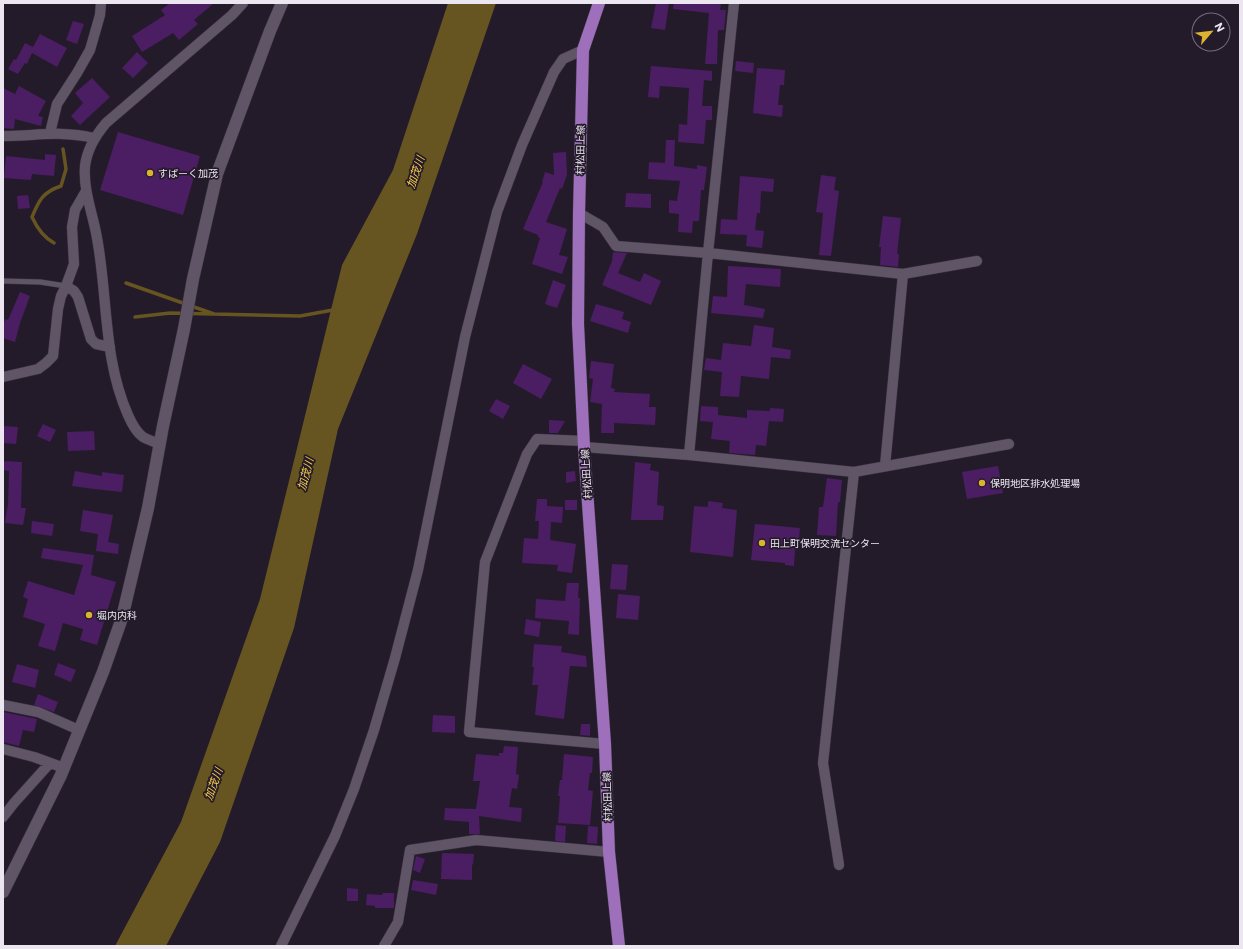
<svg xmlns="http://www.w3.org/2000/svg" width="1243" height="949" font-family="Commissioner,'Noto Sans JP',sans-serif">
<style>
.water{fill:#665421}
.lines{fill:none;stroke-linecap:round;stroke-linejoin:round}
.stream{stroke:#665421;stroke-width:3.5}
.building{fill:#4b1d63}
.service-casing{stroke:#3e3643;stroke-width:6}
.minor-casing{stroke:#3e3643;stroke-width:11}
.tertiary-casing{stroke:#3e3643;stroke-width:13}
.primary-casing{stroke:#3e3643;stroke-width:13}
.service{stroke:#5f5567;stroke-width:5}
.minor{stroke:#5f5567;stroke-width:10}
.tertiary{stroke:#5f5567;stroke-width:12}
.primary{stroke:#9e6fba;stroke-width:12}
.poi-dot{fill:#dcb233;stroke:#241b2a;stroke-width:1.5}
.labels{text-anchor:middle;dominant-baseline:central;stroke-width:3.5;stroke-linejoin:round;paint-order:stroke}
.street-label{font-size:10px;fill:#ece6f1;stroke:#241b2a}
.poi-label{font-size:10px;fill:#ece6f1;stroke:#241b2a;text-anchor:start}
.water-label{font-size:11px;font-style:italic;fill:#facd49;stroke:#241b2a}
</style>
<rect width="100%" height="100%" fill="#241b2a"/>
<!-- water -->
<path class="water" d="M448 3H496L417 234 338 429 294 628 220 842 166 946H115L181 822 260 599 342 265 393 170Z"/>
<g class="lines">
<!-- stream -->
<path class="stream" d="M54 243C43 237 37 228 32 217 39 200 43 192 61 186L66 169 63 149
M126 283 214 314
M135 317 170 313 300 316 333 310"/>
</g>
<!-- building -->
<path class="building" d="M170 3H214L194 20 198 24 179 40 173 33 142 52 132 36 165 15 161 10Z
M656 3H669L665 30 651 28Z
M674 3H721L720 10H726L724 30H718L717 64H705L709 13 673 9Z
M73 21 84 24 77 44 66 40Z
M40 34 67 48 57 67 32 53 27 64 25 63 18 74 8 69 14 59 16 60 25 43 33 47Z
M137 52 148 63 133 78 122 68Z
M736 61 754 63 753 73 735 71Z
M651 66 712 71V81L704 80 702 106H712V120H706L704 144 678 142 679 124 687 125 689 88 660 86 659 98 648 97Z
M757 68 785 70 784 85H780L778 105H783L782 117 753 113Z
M92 78 110 97 80 125 71 116 83 103 75 93Z
M19 86 46 101 38 116 43 117 41 126 15 119 14 129 3 128V88L15 94Z
M118 132 200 156 183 215 100 190Z
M666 140H675L674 166 697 169V165L707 167 704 190H701L699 221H693L692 233 678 232 679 214 669 213V200L677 201 680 181 648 179 649 162 665 163Z
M566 152 567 175 562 189 560 188 546 222 567 229 559 255 568 257 562 274 532 264 540 238 538 237V235L523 229 543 182H542L545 172 554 175 553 153Z
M45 154 56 155 54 176 32 174 31 180 4 178 6 156 45 160Z
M821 175 836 177 834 190 839 191 831 256 819 255 823 213 816 212Z
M740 176 774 179 773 192 761 191 760 213H757L755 230 764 231 762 248 746 246 747 235 720 234 721 219 737 220Z
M626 193 651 194V208L625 207Z
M28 195 30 208 18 209 17 196Z
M883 216 901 218 897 254H899L898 267 880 265 881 247H879Z
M613 252 627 253 618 273 640 282 644 273 661 281 651 305 602 285 612 261Z
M728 266 781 269 780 287 746 284 744 305 765 309 763 318 711 313 713 296 727 297Z
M553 280 566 285 557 308 545 304Z
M20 292 30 296 20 323 15 342 3 338V327L5 319 8 320Z
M596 304 624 312 622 319 631 322 628 333 590 321Z
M754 325 774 328 772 347 791 350 790 359 771 357 769 379 741 376 739 397 720 396 722 372 704 370 706 358 721 360 723 343 751 346Z
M591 361 614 364 611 388 615 389 614 392 650 394 649 407H656L655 425 614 423V433H601L602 404 590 402 593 379 589 378Z
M523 364 552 379 541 399 513 383Z
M496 399 510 406 503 419 489 411Z
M701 406 718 407V415L747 418V410L770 411V408L784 409 783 422 769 421 766 446 756 445 755 455 729 453 730 441 711 439 713 422 700 421Z
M549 420 565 421 558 433H549Z
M43 424 56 430 50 442 37 436Z
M3 426 18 427 16 444 3 443Z
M94 431 95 450 68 451 67 432Z
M3 461 22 462 21 508H26L23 525 5 523 8 504 9 471 3 470Z
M635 462 651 464 650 470 659 472 657 505 664 506 663 520H631Z
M998 466 1003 493 967 499 962 472Z
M75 471 102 476V472L124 475 122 492 94 489 72 486Z
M575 471 576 481 566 483V472Z
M827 478 842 480 840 502H838L836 536 817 535 819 507H823Z
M537 499H547V506L563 507 562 523 551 522 550 540 576 544 572 573 557 571 558 565 522 563 524 538 538 539 539 521H535Z
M565 500H577V510H565Z
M708 501 723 503 722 508 737 510 733 557 690 552 694 506 708 507Z
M83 510 113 515 108 542 119 544 118 554 96 551 98 534 80 531Z
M32 521 54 524 52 536 31 533Z
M755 524 800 528 798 550H795L794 566 785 565V563L751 560Z
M43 548 94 555 91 575 116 582 97 645 80 640 83 629 63 623 55 651 38 646 45 624 23 617 28 599 23 597 28 581 74 595 83 565 41 558Z
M612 564 628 565 626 590 610 589Z
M567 583H579L578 598H580L579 635 568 634 569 621 535 618 536 599 565 601Z
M618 594 640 596 638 620 616 618Z
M526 619 541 622 539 637 524 634Z
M534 644 562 646 561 652 586 656 587 667 570 666 564 719 535 715 538 685H532L534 667H532Z
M58 663 76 670 71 682 54 675Z
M17 664 39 670 35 688 12 682Z
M38 694 58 702 54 712 34 705Z
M3 712 37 719 34 732 23 730 19 746 3 742Z
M433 715 455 716V733L432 732Z
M581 724H590V736L580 735Z
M504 746 518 747 516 774 519 775 517 789 512 788 509 807 522 808 521 822 479 816 480 834H469V822L444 820 445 808 476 809 480 781H473L476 754 499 756V753H503Z
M564 754 593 757 592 773H590L588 790 593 791 590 825 558 823 560 796H558L560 780H562Z
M556 825 566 826 565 842 555 841Z
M588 826 598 827 597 844 587 843Z
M442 853 474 854 473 865 472 864V880L441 879Z
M416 856 425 859 420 873 413 870Z
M413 880 438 884 436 895 411 890Z
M347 888 358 889V901H347Z
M383 893H394V908H375V906L366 905 367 894 382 895Z"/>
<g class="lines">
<defs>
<path id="service" d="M3 281 40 282 66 286"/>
<path id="minor" d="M50 133 57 104 77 73 90 50 100 15 101 3
M3 136C35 136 62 130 94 138
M579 213 603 227 616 246 708 253 903 274 977 261
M66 286 74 291 78 297 91 339 96 344 110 347
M3 377 38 369 46 363 53 356 58 309 61 296 66 286 74 264 72 227 75 210 86 191
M584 441 537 439 527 454 485 562 469 732 605 744
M160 444C155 442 148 440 143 437 136 432 131 422 128 415 103 359 108 297 97 238 93 214 83 191 85 166 87 149 95 136 106 123L232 15 243 3
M584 447 689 455 854 472 1009 444
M689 455 708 253 734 3
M885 466 903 274
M3 705 38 712 79 730
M3 749 34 757 64 768
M3 817 14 803 50 763
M839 865 823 763 854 472
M281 946 335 836 354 789 374 730 395 658 418 570 465 337 497 212 522 145 554 72 563 59 583 50
M384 946 398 922 410 850 476 840 609 852"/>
<path id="tertiary" d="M3 892 61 775 103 672 122 618 148 508 163 426 184 329 193 279 217 174 270 31 282 3"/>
<path id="primary" d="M599 3 583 50 579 213 578 324 584 447 605 744 609 852 619 946"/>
</defs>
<!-- service casing -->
<use href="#service" class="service-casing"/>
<!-- minor casing -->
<use href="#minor" class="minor-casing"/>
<!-- tertiary casing -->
<use href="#tertiary" class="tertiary-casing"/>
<!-- primary casing -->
<use href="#primary" class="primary-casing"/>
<!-- service -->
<use href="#service" class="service"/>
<!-- minor -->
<use href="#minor" class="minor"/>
<!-- tertiary -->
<use href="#tertiary" class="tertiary"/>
<!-- primary -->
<use href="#primary" class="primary"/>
</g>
<!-- markers -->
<g class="poi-dot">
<circle cx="150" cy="173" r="4"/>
<circle cx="982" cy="483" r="4"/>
<circle cx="762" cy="543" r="4"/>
<circle cx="89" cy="615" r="4"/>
</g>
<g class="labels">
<!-- street labels -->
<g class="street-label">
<text transform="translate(580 150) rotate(-89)">村松田上線</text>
<text transform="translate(586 474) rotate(-94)">村松田上線</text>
<text transform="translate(607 797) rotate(-92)">村松田上線</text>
</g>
<!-- poi labels -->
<g class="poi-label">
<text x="158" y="173">すぱーく加茂</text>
<text x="990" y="483">保明地区排水処理場</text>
<text x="770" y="543">田上町保明交流センター</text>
<text x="97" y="615">堀内内科</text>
</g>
<!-- water labels -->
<g class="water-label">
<text transform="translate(415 172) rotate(-71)">加茂川</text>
<text transform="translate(305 474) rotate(-75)">加茂川</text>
<text transform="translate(213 784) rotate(-70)">加茂川</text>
</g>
</g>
<!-- border -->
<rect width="1243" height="949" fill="none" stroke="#ece6f1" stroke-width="8"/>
<!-- north arrow -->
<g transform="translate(1211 32) rotate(62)"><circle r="19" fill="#241b2a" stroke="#746c7a"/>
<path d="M0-3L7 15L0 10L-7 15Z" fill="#dcb233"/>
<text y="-6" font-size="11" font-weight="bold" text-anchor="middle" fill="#ece6f1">N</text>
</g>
</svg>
